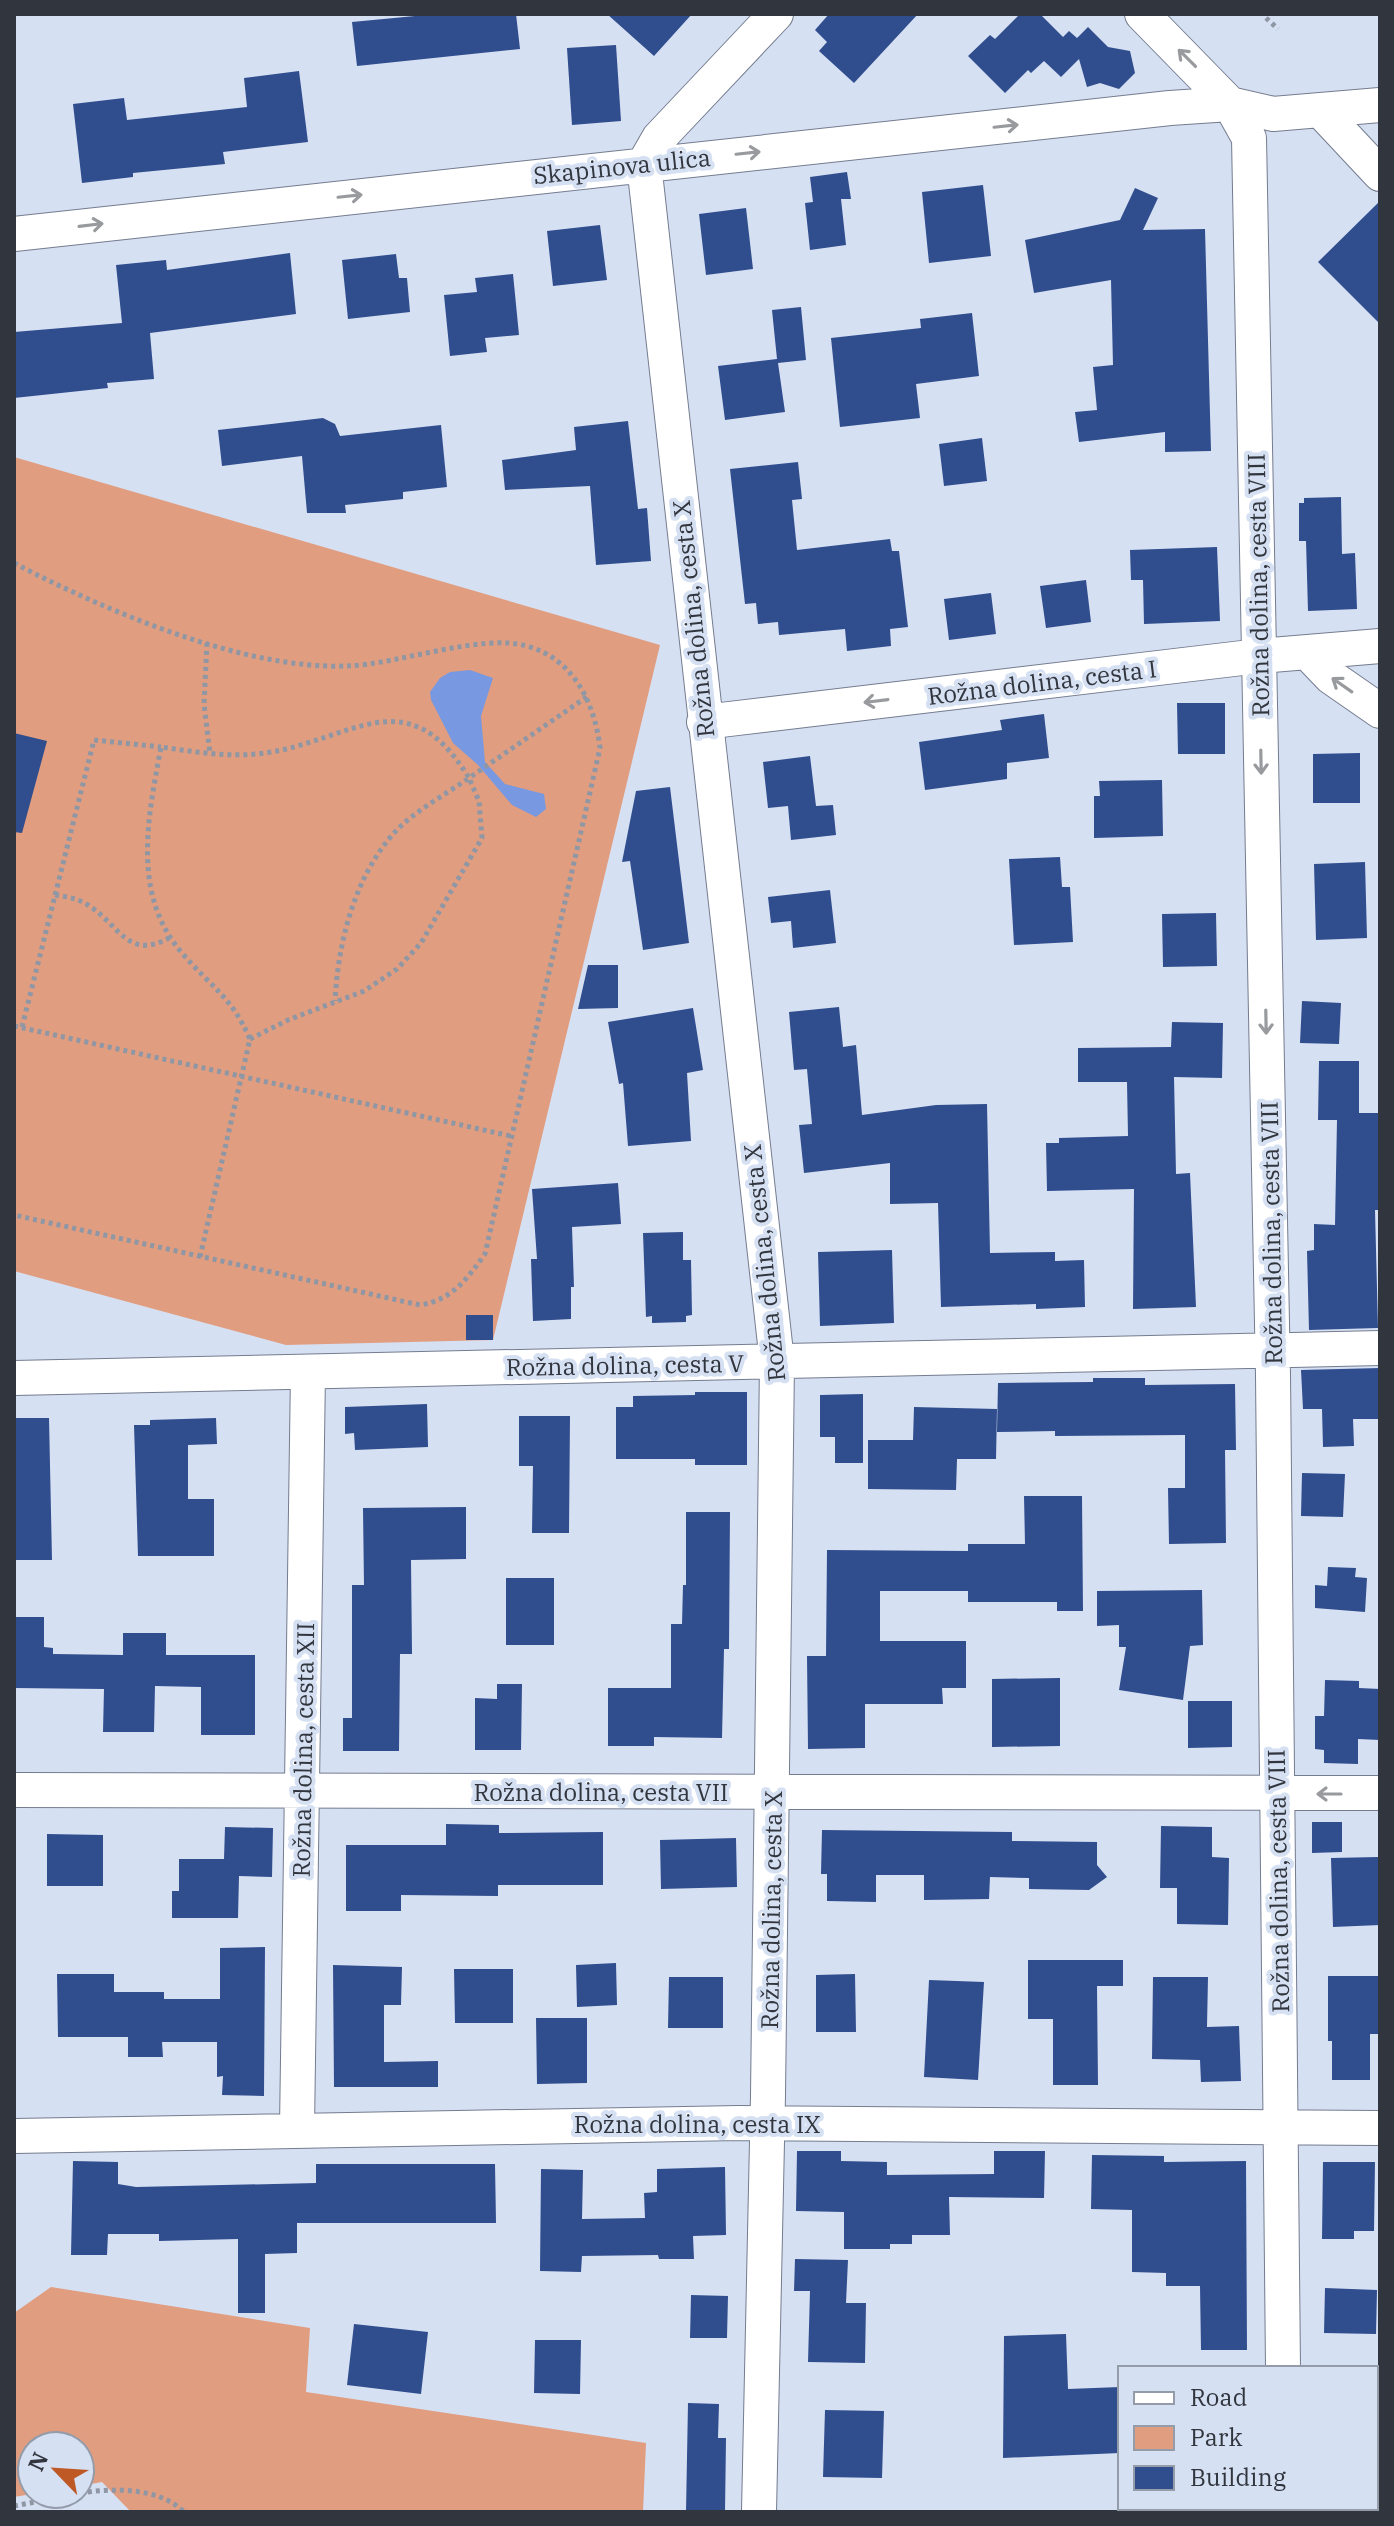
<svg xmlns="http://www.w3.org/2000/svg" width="1394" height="2526" font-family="'IBM Plex Serif',serif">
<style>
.green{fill:#e19d7f}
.water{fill:#7899e1}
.building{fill:#304d8e}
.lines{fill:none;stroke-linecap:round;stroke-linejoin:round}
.minor-casing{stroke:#747c8e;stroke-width:36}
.path{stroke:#8f97a5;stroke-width:5;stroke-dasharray:4 4;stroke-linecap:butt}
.minor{stroke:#fff;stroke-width:34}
.oneway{stroke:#989a9e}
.labels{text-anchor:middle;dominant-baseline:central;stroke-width:8;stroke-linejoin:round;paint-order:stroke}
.street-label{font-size:24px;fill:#31353d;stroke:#d6e0f3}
</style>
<rect width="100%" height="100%" fill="#d6e0f3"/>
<!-- green -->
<path class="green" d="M14 457 660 645 493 1340 286 1345 14 1271Z
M51 2287 310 2328 306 2392 646 2443 643 2512H131L102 2482 80 2486V2446H32V2494L14 2497V2313Z"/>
<!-- water -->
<path class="water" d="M470 670 493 678 481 716 485 762 505 784 544 794 546 809 536 817 512 805 478 765 453 743 431 700 430 692 440 678 450 672Z"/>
<!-- building -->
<path class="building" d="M436 14H516L520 49 357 66 352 22Z
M607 14H692L654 56Z
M829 14H918L854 83 819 51 827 42 815 30Z
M1020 14H1040L1063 37 1069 31 1077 38 1088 27 1108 47 1130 51 1135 73 1119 89 1100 83 1087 87 1079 59 1061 77 1044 61 1031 73 1028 70 1005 93 968 56 990 35 995 39Z
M616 45 621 121 572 125 567 48Z
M299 71 308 142 223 152 225 164 133 173V177L82 183 73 104 124 98 127 120 247 107 244 78Z
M847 172 851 199H841L846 245 810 250 805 203 813 202 810 177Z
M983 185 991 256 929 263 922 192Z
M1135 188 1158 198 1143 230 1205 229 1211 451 1165 452V432L1079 442 1075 412 1097 410 1093 367 1113 365 1111 280 1034 293 1025 240 1120 220Z
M1380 201V324L1318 262Z
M746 208 753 269 706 275 699 214Z
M600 225 607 280 553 286 547 231Z
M290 253 296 314 150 333 154 379 107 383 108 388 14 398V332L122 323 116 265 166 260 167 270Z
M396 254 399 278H407L410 312 348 319 342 260Z
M513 274 519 335 485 338 487 352 450 356 444 295 477 292 475 278Z
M801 307 806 360 778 363 785 412 725 420 718 366 777 359 772 310Z
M972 313 979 376 916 384 920 418 840 427 831 338 921 328 920 319Z
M323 418 335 424 340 436 441 425 447 487 403 492V499L345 505 346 513H307L302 456 222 466 218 430Z
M628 421 638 509 647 508 651 561 596 565 590 486 505 490 502 460 576 450 574 427Z
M982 438 987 481 944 486 939 444Z
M798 462 802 499 792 500 797 550 890 539 892 551H899L908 627 890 629 891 646 847 651 845 629 779 635 778 622 758 624 756 603 745 604 730 469Z
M1341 497 1342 554 1355 553 1357 609 1308 611 1306 541H1299V503H1304V498Z
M1217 547 1220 621 1144 624 1143 580H1131L1130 550Z
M1086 580 1091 622 1046 628 1040 586Z
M991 593 996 634 949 640 944 599Z
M1177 703H1225V754H1178Z
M1044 714 1049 758 1007 763V779L925 790 919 742 1002 730 1000 720Z
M14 733 47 741 22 833 14 832Z
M1360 753V803H1313V754Z
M810 756 816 806 833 805 836 835 791 840 788 806 768 808 763 762Z
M1162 780 1163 836 1094 838V796H1100L1099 781Z
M670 787 689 943 643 950 630 861 622 862 636 791Z
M1060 857 1062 887H1070L1073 942 1014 945 1009 859Z
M1365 862 1367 938 1316 940 1314 864Z
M830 890 836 943 793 948 791 921 771 923 768 897Z
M1216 913 1217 966 1163 967 1162 914Z
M588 965H618V1008L578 1009Z
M1302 1001 1341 1003 1339 1044 1300 1043Z
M839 1007 843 1047 856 1045 862 1115 936 1105 987 1104 990 1253 1055 1252V1261L1084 1260 1085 1307 1036 1309V1304L941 1307 938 1203 890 1204V1163L804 1173 799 1125 812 1124 807 1069 794 1070 789 1012Z
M693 1008 703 1070 687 1073 691 1141 628 1146 623 1083 619 1084 608 1022Z
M1172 1022 1223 1023 1222 1078 1174 1077 1176 1174 1190 1173 1196 1307 1133 1309 1134 1189 1047 1191 1046 1143H1059V1138L1128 1136 1127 1082H1078V1048L1171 1047Z
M1319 1061H1359V1113H1380V1210H1375L1378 1328 1309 1330 1307 1251 1314 1250V1224L1335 1225 1337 1120H1318Z
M618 1183 621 1224 572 1227 574 1287H571V1319L533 1321 531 1259H537L532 1189Z
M683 1232V1260H691L692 1315 686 1316V1322L652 1323V1316L646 1317 643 1233Z
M892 1250 894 1323 820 1326 818 1252Z
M466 1315H493V1340H466Z
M1380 1368V1419H1353L1354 1446 1323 1447 1322 1409H1303L1301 1370Z
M1093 1378H1145V1385L1235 1384 1236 1450H1225L1226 1543 1169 1544 1168 1488H1185V1435L1055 1436V1431L997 1432 998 1383 1093 1382Z
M695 1392H747V1465H695V1459H616V1407H633V1396L695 1395Z
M863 1394V1463H835V1437H820V1395Z
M427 1404 428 1447 355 1450 354 1433 345 1434V1407Z
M914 1407 997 1409 996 1459H957L956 1490 868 1489V1440H913Z
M519 1416H570L569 1533H532L533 1466H519Z
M14 1418H49L52 1560H14Z
M216 1418 217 1444 188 1445V1499H214V1556H138L134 1425H150V1420Z
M1302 1473 1345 1474 1343 1517 1301 1516Z
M1024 1496H1082L1083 1611H1057V1602H968V1591H880V1641H966V1688H942L943 1704H865V1748L808 1749 807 1656H826L827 1550 968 1551V1544H1025Z
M466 1507V1559L411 1560 412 1654H400L399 1751H343V1718H352V1585H364L363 1508Z
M686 1512H730L729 1649H724L722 1738 654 1737V1746H608V1688H671V1624H682L683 1585H686Z
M1328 1567 1356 1568 1355 1577 1367 1578 1365 1612 1315 1608V1585L1327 1586Z
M506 1578H554V1645H506Z
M1202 1590 1203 1645 1190 1646 1183 1700 1119 1690 1126 1647H1119V1625L1097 1626V1591Z
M14 1617H44V1647L53 1648V1654L123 1655V1633H166V1655H255V1735H201V1687L155 1686 154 1732H103L104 1689 14 1688Z
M1060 1678V1746L992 1747V1679Z
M1325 1680 1359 1681V1688L1380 1689V1740L1358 1739V1764L1324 1763V1750L1315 1749V1716H1324Z
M497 1684H522L521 1750H475V1698L497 1699Z
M1188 1701H1232V1747L1188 1748Z
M1312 1822H1342V1852L1312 1853Z
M446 1824 499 1825V1833L603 1832V1885H498V1896L401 1895V1911H346V1845H446Z
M1161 1826 1212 1827V1857L1229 1858 1228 1925 1177 1924V1888H1160Z
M225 1827 273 1828 272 1877 239 1876 238 1918H172V1891H179V1859H224Z
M822 1830 1012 1832V1841L1097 1842V1865L1107 1877 1089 1890 1029 1889V1878L990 1877 989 1899 924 1900V1875H876V1902L827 1901V1874H821Z
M47 1834 103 1835V1886H47Z
M736 1838 737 1887 661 1889 660 1840Z
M1378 1857 1380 1925 1333 1927 1331 1858Z
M265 1947 264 2096 222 2095 223 2076 217 2077V2042H162L163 2057H128V2037H58L57 1974H114V1992H164V1999H220V1948Z
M1028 1960H1123V1986H1097L1098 2085H1053V2019H1028Z
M616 1963 617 2005 577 2007 576 1965Z
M333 1965 402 1967 401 2005H384V2062L438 2061V2087H334Z
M454 1969H513V2023H455Z
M855 1974 856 2032H816V1975Z
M1328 1976H1380V2034H1370V2080H1332V2041H1328Z
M669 1977H723V2028H668Z
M1153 1977H1208L1207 2027 1239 2026 1241 2081 1201 2082 1200 2060 1152 2059Z
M929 1980 984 1982 978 2080 924 2077Z
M536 2018H587V2083L537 2084Z
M797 2151H841V2161L887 2162V2175L994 2174V2151H1045L1044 2198 949 2197 950 2235H912V2244H890V2249H844V2212L796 2211Z
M1092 2155 1164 2156V2162L1246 2161 1247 2350H1201L1200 2286H1166V2273L1132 2272V2210L1091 2209Z
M73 2161 118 2162V2184L136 2187 316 2183V2164H495L496 2223H297V2253L265 2254V2313H238V2239L159 2241V2234H108L107 2255H71Z
M1323 2162H1375L1374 2231H1354V2239H1322Z
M725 2167 726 2235 693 2236 694 2259H659L658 2255 582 2256 581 2272 540 2271 541 2169 583 2170 582 2219 645 2218 644 2193 657 2192V2169Z
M795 2259 848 2260 846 2303H866L865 2363 808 2362 810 2291H794Z
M1325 2288 1377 2290 1376 2334 1324 2333Z
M691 2295 728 2296 727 2338H690Z
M354 2324 428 2332 421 2394 347 2385Z
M1066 2334 1068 2389 1120 2387V2453L1003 2458 1004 2336Z
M535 2340H581L580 2394 534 2393Z
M688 2403 719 2404 718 2438H726L725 2512H686Z
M825 2410 884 2411 882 2478 823 2477Z"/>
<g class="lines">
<defs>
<path id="minor" d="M1142 14 1230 104 1249 138 1273 1375 1283 2368
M1321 111 1380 174
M14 234 1170 108 1230 104 1273 114 1380 105
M1309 654 1331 677 1380 711
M704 722 1259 656 1380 646
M14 1378 1380 1348
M14 1790 1380 1793
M297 2128 308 1372
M14 2136 739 2123 1380 2128
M1376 2466H1380
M1284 2508V2512
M759 2512 768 2095 777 1362 644 164 659 138 776 14"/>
</defs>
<!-- minor casing -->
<use href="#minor" class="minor-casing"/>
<!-- path -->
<path class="path" d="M1266 18 1278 29
M14 563C106 611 244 670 347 666 399 664 482 633 527 646 574 659 595 704 600 748L485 1254C467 1279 452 1300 420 1305L14 1215
M207 643 204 704 210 754
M55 895C68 897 80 899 91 907 120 927 129 960 169 938
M14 1026 511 1136
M22 1027 94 740 161 747
M250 1039 288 1020 364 991 397 969 421 943 482 838 479 801 469 778C445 795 414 811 394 833 354 878 338 943 335 1001
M200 1257 250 1039C231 996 211 987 182 953 131 894 148 817 161 747 196 752 230 758 265 753 351 741 407 676 469 778L588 696
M80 2493C113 2488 159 2487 184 2512
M14 2506 76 2494"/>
<!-- minor -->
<use href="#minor" class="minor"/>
</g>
<!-- one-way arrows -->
<defs><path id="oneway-shaft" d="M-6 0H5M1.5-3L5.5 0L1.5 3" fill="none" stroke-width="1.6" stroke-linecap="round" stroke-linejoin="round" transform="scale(2)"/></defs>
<g class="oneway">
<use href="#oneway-shaft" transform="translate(1187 58) rotate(-135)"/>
<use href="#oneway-shaft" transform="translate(1006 126) rotate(-6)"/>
<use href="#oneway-shaft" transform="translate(748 153) rotate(-6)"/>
<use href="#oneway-shaft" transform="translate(350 196) rotate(-6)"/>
<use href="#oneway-shaft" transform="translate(91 225) rotate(-7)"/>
<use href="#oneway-shaft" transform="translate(1342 685) rotate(-145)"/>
<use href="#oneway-shaft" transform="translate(876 701) rotate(173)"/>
<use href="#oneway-shaft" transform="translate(1261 762) rotate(89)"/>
<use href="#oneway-shaft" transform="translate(1266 1022) rotate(89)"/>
<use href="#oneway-shaft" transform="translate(1329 1794) rotate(180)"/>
</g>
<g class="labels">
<!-- street labels -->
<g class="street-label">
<text transform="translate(622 166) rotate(-6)">Skapinova ulica</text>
<text transform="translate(1258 585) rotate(-91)">Rožna dolina, cesta VIII</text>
<text transform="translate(693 619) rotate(-96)">Rožna dolina, cesta X</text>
<text transform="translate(1042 682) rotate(-7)">Rožna dolina, cesta I</text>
<text transform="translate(1271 1233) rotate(-91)">Rožna dolina, cesta VIII</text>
<text transform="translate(764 1263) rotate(-96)">Rožna dolina, cesta X</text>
<text transform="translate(625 1365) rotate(-1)">Rožna dolina, cesta V</text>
<text transform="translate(303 1750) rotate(-89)">Rožna dolina, cesta XII</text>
<text x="601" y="1792">Rožna dolina, cesta VII</text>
<text transform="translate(1278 1881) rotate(-91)">Rožna dolina, cesta VIII</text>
<text transform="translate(771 1910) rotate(-89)">Rožna dolina, cesta X</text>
<text x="697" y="2124">Rožna dolina, cesta IX</text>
</g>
</g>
<!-- border -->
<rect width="1394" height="2526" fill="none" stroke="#31353d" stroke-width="32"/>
<!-- legend -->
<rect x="1118" y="2366" width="260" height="144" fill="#d6e0f3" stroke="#949caa" stroke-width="2"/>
<rect x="1134" y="2392" width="40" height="12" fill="#ffffff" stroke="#949caa" stroke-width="2"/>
<text x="1190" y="2406" font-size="24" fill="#31353d">Road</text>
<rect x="1134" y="2426" width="40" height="24" fill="#e19d7f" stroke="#949caa" stroke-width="2"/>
<text x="1190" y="2446" font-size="24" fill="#31353d">Park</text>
<rect x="1134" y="2466" width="40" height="24" fill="#304d8e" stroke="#949caa" stroke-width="2"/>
<text x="1190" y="2486" font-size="24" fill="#31353d">Building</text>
<!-- north arrow -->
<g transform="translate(56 2470) rotate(295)"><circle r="38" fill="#d6e0f3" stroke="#949caa" stroke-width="2"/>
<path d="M0-6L14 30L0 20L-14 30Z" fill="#be5926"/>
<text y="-12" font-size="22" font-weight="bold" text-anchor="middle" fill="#31353d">N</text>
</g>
</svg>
